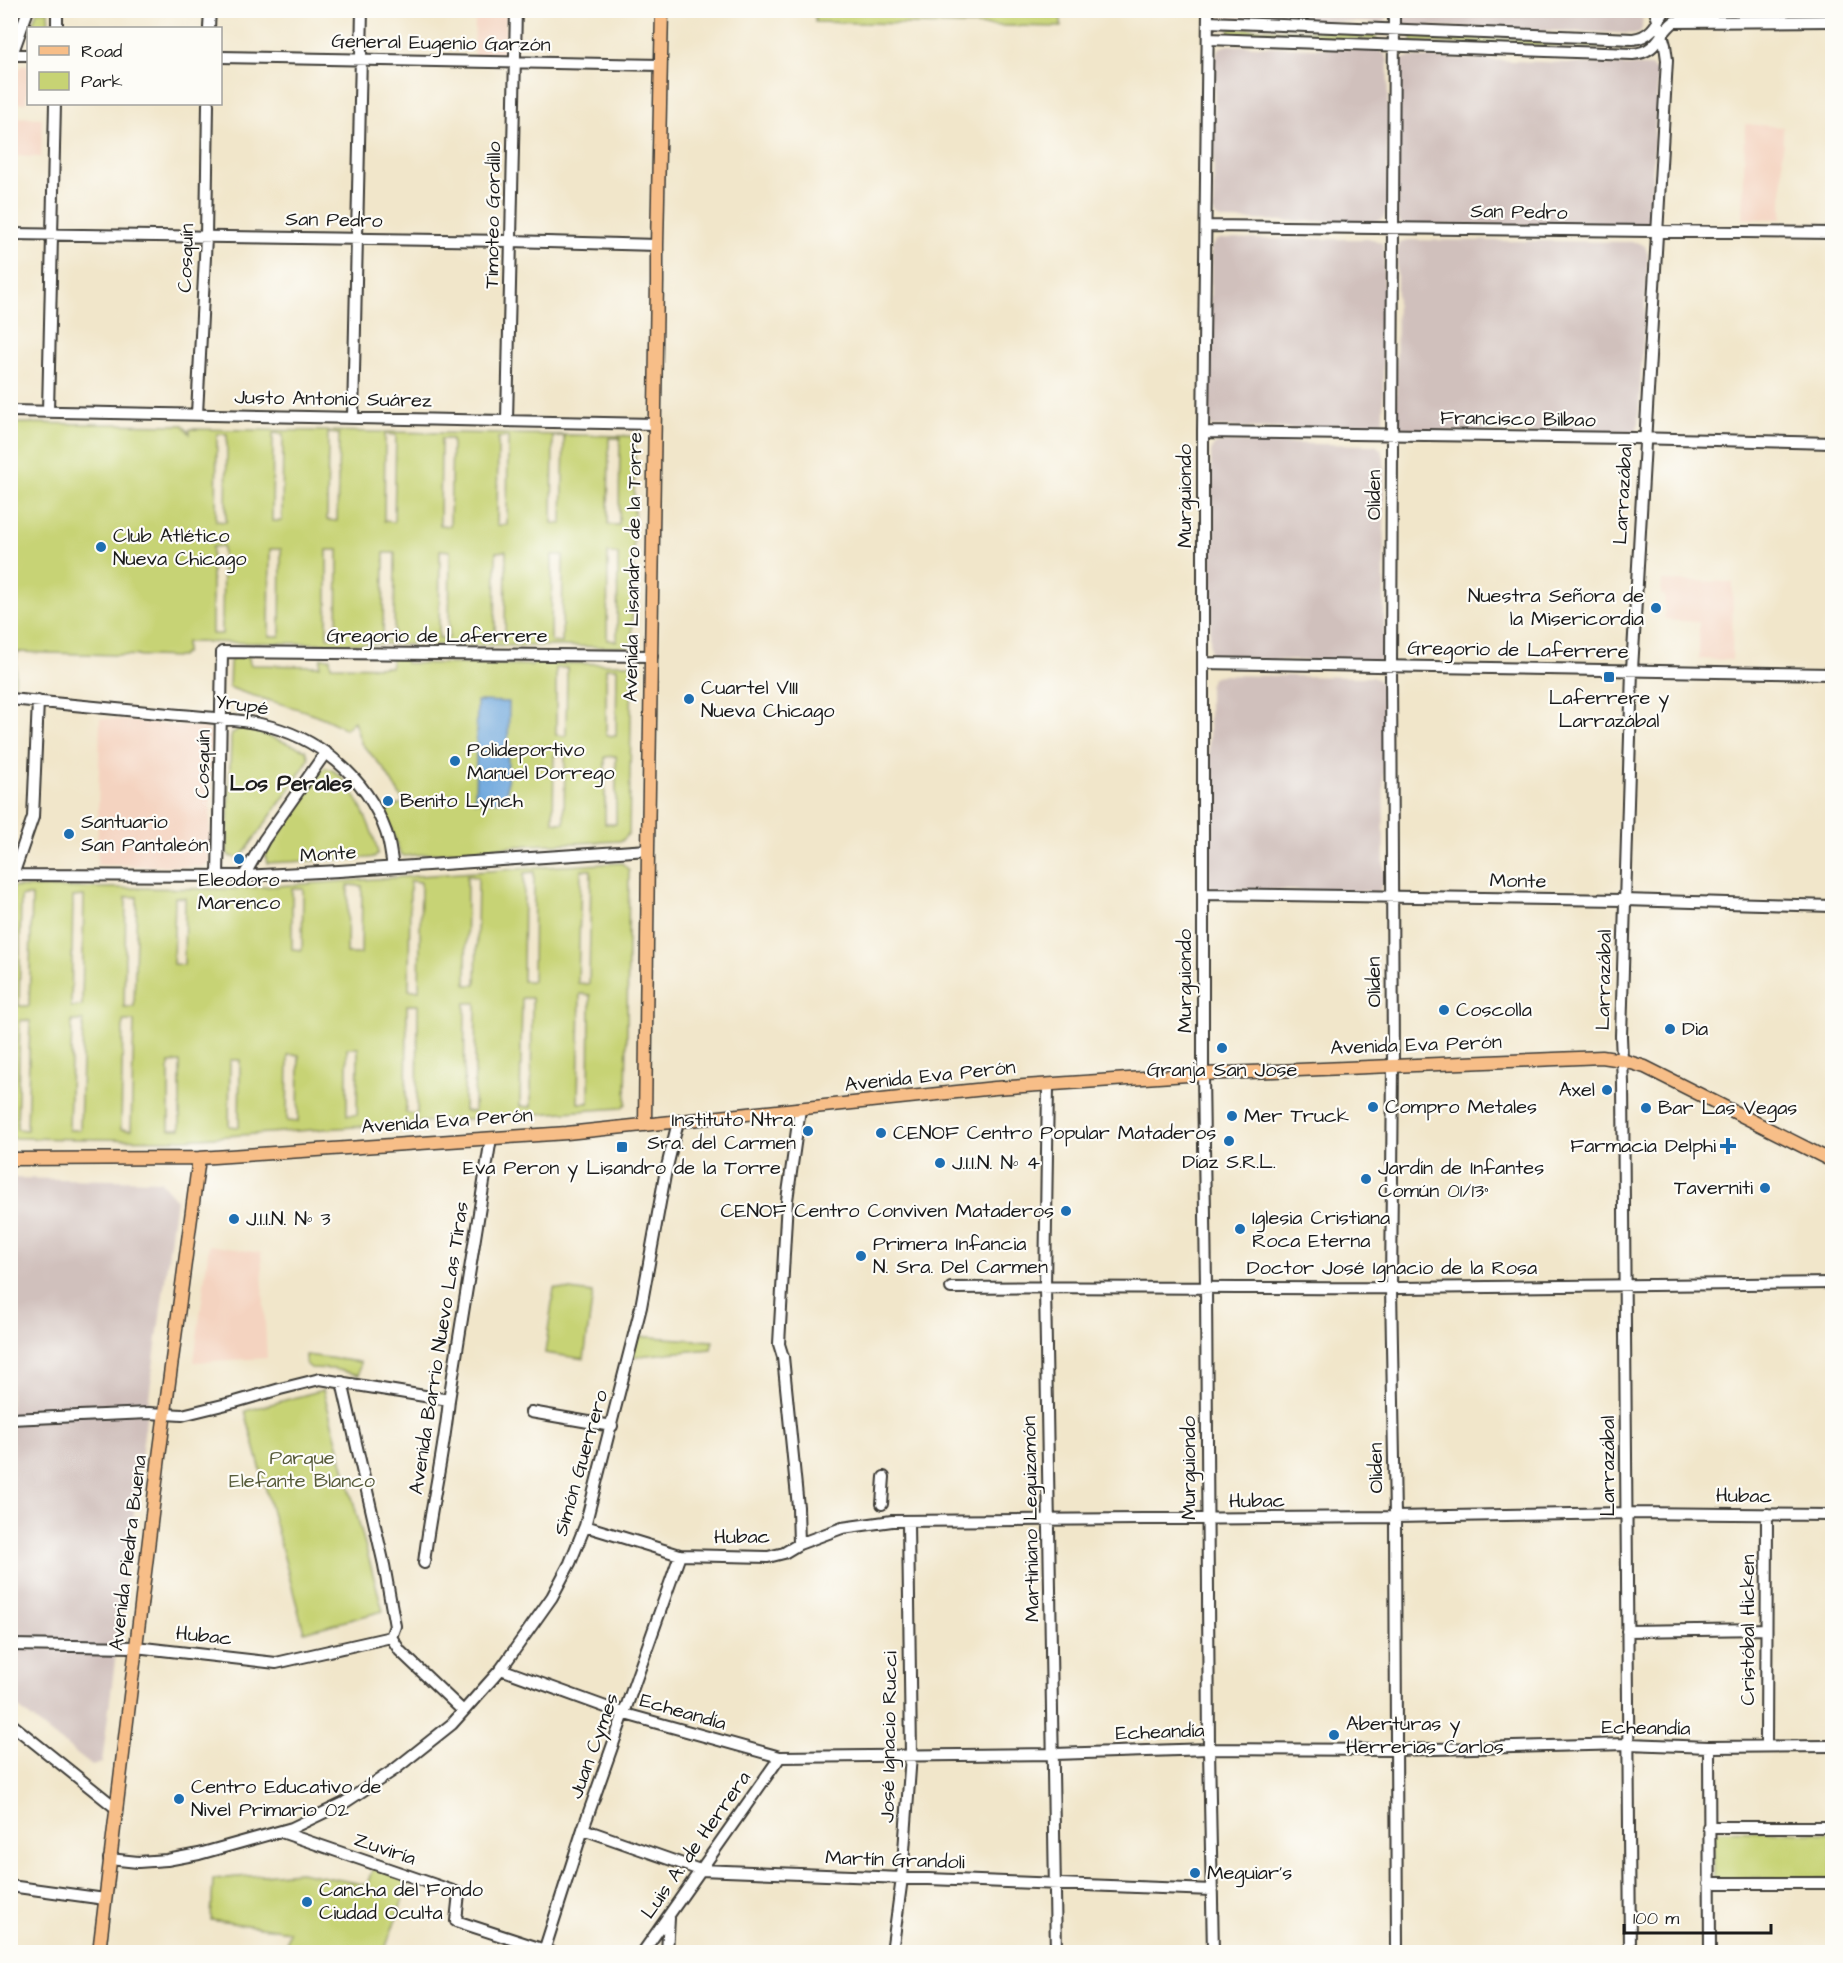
<svg xmlns="http://www.w3.org/2000/svg" width="1843" height="1963" font-family="'Architects Daughter',sans-serif">
<style>
.built{fill:#f4d3c0}
.industrial{fill:#d0c0bc}
.green{fill:#c7d374;stroke:#727848;stroke-width:1.5;fill-rule:evenodd}
.water{fill:#6ea7dd;stroke:#45627c;stroke-width:1.5}
.lines{fill:none;stroke-linecap:round;stroke-linejoin:round}
.minor-casing{stroke:#3c3a36;stroke-width:14}
.major-casing{stroke:#3c3a36;stroke-width:15}
.minor{stroke:#fff;stroke-width:10}
.major{stroke:#f7be88;stroke-width:12}
.poi-dot{fill:#1f6fb2;stroke:#fdfcf7;stroke-width:2}
.labels{text-anchor:middle;dominant-baseline:central;stroke-width:4.5;stroke-linejoin:round;paint-order:stroke}
.street-label{font-size:20px;fill:#1c1c1c;stroke:#fdfcf7}
.poi-label{font-size:20px;fill:#1c1c1c;stroke:#fdfcf7;text-anchor:start}
.park-label{font-size:20px;fill:#585c3b;stroke:#fdfcf7}
.quarter-label{font-size:22px;font-weight:bold;fill:#1c1c1c;stroke:#fdfcf7}
</style>
<rect width="100%" height="100%" fill="#fdfcf7"/>
<filter id="ink" filterUnits="userSpaceOnUse"><feTurbulence type="fractalNoise" baseFrequency=".0167" numOctaves="2"/><feDisplacementMap in="SourceGraphic" scale="12" xChannelSelector="R" yChannelSelector="G"/><feConvolveMatrix kernelMatrix="1 2 1 2 8 2 1 2 1" color-interpolation-filters="sRGB"/></filter>
<filter id="wash" filterUnits="userSpaceOnUse"><feTurbulence type="fractalNoise" baseFrequency=".008" numOctaves="4" result="noise"/><feDisplacementMap in="SourceGraphic" scale="24" xChannelSelector="R" yChannelSelector="G"/><feGaussianBlur stdDeviation="1.35" result="paint"/><feColorMatrix in="noise" values="0 0 0 0 0 0 0 0 0 0 0 0 0 0 0 0 0 1.4 0 .05"/><feComposite in="paint" operator="in"/></filter>
<g filter="url(#wash)">
<rect width="100%" height="100%" fill="#f1e6ca"/>
<!-- built -->
<path class="built" d="M475 14 506 15 505 50 499 59 474 60Z
M28 65V88L26 103H11V87L16 73 22 66Z
M11 117 42 118 41 157 11 156Z
M1745 124 1783 127 1782 219H1743Z
M1662 581 1733 582 1732 660 1699 659V622L1664 620 1665 595H1661Z
M100 718 206 728 212 734 209 862 203 867 97 865Z
M209 1245 261 1253 267 1358 194 1362Z"/>
<!-- industrial -->
<path class="industrial" d="M1389 10 1386 21 1379 23 1225 18 1218 15 1215 11Z
M1399 11H1643L1642 29 1638 34 1402 25 1399 19Z
M1227 45 1378 50 1385 54 1388 60 1387 210 1383 219 1375 222 1224 220 1216 217 1213 211V204L1215 56 1219 48Z
M1409 57 1651 66 1655 70 1658 78 1650 217 1648 223 1646 226 1402 225 1397 219 1399 63 1402 59Z
M1221 239H1373L1382 243 1384 251 1383 424 1378 431 1212 427 1208 418 1211 247 1216 240Z
M1409 240 1636 242 1645 246 1648 255 1638 426 1636 432 1633 435 1398 430 1396 426 1397 251 1400 243Z
M1222 442 1373 445 1377 446 1382 451 1384 457V653L1379 662 1215 659 1213 656 1210 651 1211 451 1214 445Z
M1220 675 1371 677 1377 679 1382 683 1383 690 1384 881 1379 892 1211 889 1209 883V687L1212 678Z
M10 1178 160 1181 176 1199 144 1434 102 1763 92 1766 11 1702Z"/>
<!-- green -->
<path class="green" d="M815 10 1061 11V27L815 22Z
M1688 10H1823V13L1820 17H1689L1688 16Z
M37 11H48L49 28H31Z
M1231 28 1374 33 1376 37V40L1229 35V30Z
M1414 35 1626 42 1629 46 1628 49 1412 42V37Z
M11 423 183 425 190 434V429L630 436 635 440 632 647 186 642V652L181 657 17 652 14 692H11ZM273 433 283 434 282 521H272ZM328 433 339 434 337 521 327 520ZM217 434H227L226 522 216 521ZM385 434 396 435 394 522 384 521ZM553 436H564L562 524 552 523ZM508 437 507 525H497L498 438ZM609 438H620L619 525H608ZM441 439H452L450 526 440 525ZM223 546 222 634H212V547ZM270 549H281L280 636H269ZM327 550H338L337 638 327 637ZM440 550 450 551 449 638H439ZM506 551 505 639H495L496 552ZM384 553H395L394 641 383 640ZM608 553 618 554 617 641 607 640ZM552 555H563L562 643 551 642Z
M234 656 249 657 250 665 320 666 321 658H330L331 666 391 667 392 658H404L406 663 533 665V663L632 664 629 833 622 841 531 845 404 856 400 853 385 811 404 802 384 769 361 743 354 721 345 729C309 707 267 703 229 687L230 662ZM556 668H567L566 736 556 735ZM606 668H617L616 736 606 735ZM554 755H565L564 823 553 822ZM616 756V824H605V757Z
M240 728H246L306 750 309 759 289 790 241 857 237 858 229 856 227 852 231 738 232 734Z
M325 768C348 769 375 833 378 854L375 857 368 858 267 863 265 855 322 770Z
M622 863 629 870 626 1104 621 1108 172 1140 11 1138V887L233 889 544 867ZM581 870H591L589 984 578 983ZM534 872 533 981H523L524 873ZM467 876 478 877 476 985H466ZM410 881 421 882 419 990H409ZM348 885 362 886 361 954H347ZM292 889H303L302 950 292 949ZM21 896H32L29 1006H19ZM84 896 82 1006 71 1007 73 897ZM126 897H137L134 1007H124ZM175 897 185 898 184 965 173 964ZM580 994 590 995 589 1103H578ZM522 998H532L531 1107 520 1106ZM465 1003H476L474 1112 464 1111ZM407 1005H418L417 1114 406 1113ZM20 1020 30 1021 27 1130 17 1129ZM72 1021H83L80 1130H69ZM123 1021H134L131 1130 121 1129ZM347 1048H358L357 1115H347ZM288 1055H299L298 1122 287 1121ZM230 1060H240L239 1127 229 1126ZM180 1062V1129H169V1063Z
M554 1288 593 1293 584 1359 545 1353Z
M633 1336 713 1341 711 1349 628 1357Z
M306 1355 360 1362 359 1375 334 1369 311 1368 306 1364Z
M323 1390 383 1611 304 1632 245 1411Z
M1713 1831 1832 1833V1879H1714Z
M374 1864 411 1877 384 1952H285L289 1931 211 1920 213 1879 300 1872 367 1885Z"/>
<!-- water -->
<path class="water" d="M477 701 509 702 507 801H475Z"/>
</g>
<g filter="url(#ink)">
<g class="lines">
<defs>
<path id="minor" d="M1208 10 1203 432V1074L1206 1286 1209 1749 1213 1952
M1394 10 1391 666 1393 1065 1391 1288 1395 1517 1397 1952
M1208 22 1633 39C1651 37 1657 24 1665 10
M57 28V10
M209 28 210 10
M1208 39 1633 54C1658 52 1658 34 1674 22L1832 21
M10 55H28
M220 57 661 65
M10 60 28 10
M1206 226 1832 233
M10 234 510 241 657 245
M10 411 655 424
M48 411 55 104
M197 414 206 237 208 104
M353 417 362 10
M507 421 516 10
M1203 432 1633 438 1832 443
M1203 663 1832 674
M10 699C63 704 116 709 169 714 199 717 230 718 260 724 317 736 366 776 386 832 390 843 391 856 393 867
M10 875 244 876 339 871 648 850
M13 875 33 817 38 701
M244 876 264 840 326 752
M218 877 222 652 652 656
M1203 894 1624 900 1832 906
M1048 1085 1045 1287 1056 1952
M951 1288C1098 1286 1245 1289 1392 1288 1539 1287 1686 1284 1832 1283
M342 1382 384 1565 395 1626 391 1637
M531 1412 612 1426
M10 1419 149 1413 182 1415 235 1402 280 1389 320 1379 449 1400
M882 1504 884 1477
M585 1526 680 1555 768 1557 784 1553 799 1544 842 1528 892 1521 1395 1517 1626 1513 1832 1515
M799 1544 798 1507 783 1357 779 1344 787 1200 800 1109
M424 1563C430 1509 444 1455 449 1400L491 1138
M1627 1631 1765 1629
M391 1637 400 1651 463 1711
M10 1645 135 1647 276 1663 391 1637
M501 1669 625 1714 780 1757 1054 1754 1209 1749 1395 1750 1628 1744 1709 1747 1832 1746
M10 1723 116 1808
M1766 1746 1767 1514
M1709 1747 1710 1952
M1708 1827H1832
M583 1829 700 1870 1212 1890
M281 1832 459 1893 456 1921 551 1952
M109 1859 138 1862 167 1860 199 1854 292 1828 344 1803 394 1770 452 1724 501 1669 552 1597 570 1563 585 1526 641 1307 665 1175 678 1122
M1709 1883H1832
M10 1886 105 1899
M544 1951 583 1829 680 1555
M643 1952 780 1757
M667 1952 669 1918
M892 1952 902 1878 911 1755 908 1522
M1630 1952 1623 1083 1621 1036 1632 670 1667 60 1665 45 1655 10"/>
<path id="major" d="M645 1125 648 850 657 282V245L662 10
M10 1159 199 1158 567 1133 995 1088 1203 1074 1602 1057 1622 1060 1645 1067 1832 1161
M99 1952 159 1457 199 1158"/>
</defs>
<!-- minor casing -->
<use href="#minor" class="minor-casing"/>
<!-- major casing -->
<use href="#major" class="major-casing"/>
<!-- minor -->
<use href="#minor" class="minor"/>
<!-- major -->
<use href="#major" class="major"/>
</g>
</g>
<!-- markers -->
<g class="poi-dot">
<circle cx="101" cy="547" r="6"/>
<circle cx="1656" cy="608" r="6"/>
<rect x="1603" y="671" width="12" height="12" rx="3"/>
<circle cx="689" cy="699" r="6"/>
<circle cx="455" cy="761" r="6"/>
<circle cx="388" cy="801" r="6"/>
<circle cx="69" cy="834" r="6"/>
<circle cx="239" cy="859" r="6"/>
<circle cx="1444" cy="1010" r="6"/>
<circle cx="1670" cy="1029" r="6"/>
<circle cx="1222" cy="1048" r="6"/>
<circle cx="1607" cy="1090" r="6"/>
<circle cx="1373" cy="1107" r="6"/>
<circle cx="1646" cy="1108" r="6"/>
<circle cx="1232" cy="1116" r="6"/>
<circle cx="808" cy="1131" r="6"/>
<circle cx="881" cy="1133" r="6"/>
<circle cx="1229" cy="1141" r="6"/>
<path d="M1725 1137h6v6h6v6h-6v6h-6v-6h-6v-6h6z"/>
<rect x="616" y="1141" width="12" height="12" rx="3"/>
<circle cx="940" cy="1163" r="6"/>
<circle cx="1366" cy="1179" r="6"/>
<circle cx="1765" cy="1188" r="6"/>
<circle cx="1066" cy="1211" r="6"/>
<circle cx="234" cy="1219" r="6"/>
<circle cx="1240" cy="1229" r="6"/>
<circle cx="861" cy="1256" r="6"/>
<circle cx="1334" cy="1735" r="6"/>
<circle cx="179" cy="1799" r="6"/>
<circle cx="1195" cy="1873" r="6"/>
<circle cx="307" cy="1902" r="6"/>
</g>
<g class="labels">
<!-- street labels -->
<g class="street-label">
<text transform="translate(441 43) rotate(1)">General Eugenio Garzón</text>
<text transform="translate(1519 212) rotate(1)">San Pedro</text>
<text transform="translate(493 215) rotate(-89)">Timoteo Gordillo</text>
<text transform="translate(334 220) rotate(1)">San Pedro</text>
<text transform="translate(186 258) rotate(-88)">Cosquín</text>
<text transform="translate(333 399) rotate(1)">Justo Antonio Suárez</text>
<text transform="translate(1518 419) rotate(1)">Francisco Bilbao</text>
<text transform="translate(1623 494) rotate(-87)">Larrazábal</text>
<text transform="translate(1374 495) rotate(-90)">Oliden</text>
<text transform="translate(1185 496) rotate(-90)">Murguiondo</text>
<text transform="translate(633 567) rotate(-89)">Avenida Lisandro de la Torre</text>
<text x="437" y="636">Gregorio de Laferrere</text>
<text transform="translate(1518 650) rotate(1)">Gregorio de Laferrere</text>
<text transform="translate(242 705) rotate(8)">Yrupé</text>
<text transform="translate(203 764) rotate(-89)">Cosquín</text>
<text transform="translate(328 854) rotate(-4)">Monte</text>
<text transform="translate(1518 881) rotate(1)">Monte</text>
<text transform="translate(1604 980) rotate(-89)">Larrazábal</text>
<text transform="translate(1185 981) rotate(-90)">Murguiondo</text>
<text transform="translate(1374 982) rotate(-91)">Oliden</text>
<text transform="translate(1416 1045) rotate(-2)">Avenida Eva Perón</text>
<text transform="translate(930 1076) rotate(-6)">Avenida Eva Perón</text>
<text transform="translate(447 1121) rotate(-4)">Avenida Eva Perón</text>
<text x="1392" y="1268">Doctor José Ignacio de la Rosa</text>
<text transform="translate(439 1348) rotate(-81)">Avenida Barrio Nuevo Las Tiras</text>
<text transform="translate(581 1463) rotate(-74)">Simón Guerrero</text>
<text transform="translate(1608 1466) rotate(-90)">Larrazábal</text>
<text transform="translate(1189 1468) rotate(-90)">Murguiondo</text>
<text transform="translate(1376 1468) rotate(-91)">Oliden</text>
<text transform="translate(1744 1496) rotate(1)">Hubac</text>
<text transform="translate(1257 1501) rotate(-1)">Hubac</text>
<text transform="translate(1031 1519) rotate(-91)">Martiniano Leguizamón</text>
<text transform="translate(742 1537) rotate(-1)">Hubac</text>
<text transform="translate(128 1553) rotate(-83)">Avenida Piedra Buena</text>
<text transform="translate(1748 1630) rotate(-90)">Cristóbal Hicken</text>
<text transform="translate(204 1636) rotate(6)">Hubac</text>
<text transform="translate(683 1712) rotate(16)">Echeandía</text>
<text transform="translate(1646 1728) rotate(1)">Echeandía</text>
<text transform="translate(1160 1732) rotate(-2)">Echeandía</text>
<text transform="translate(889 1737) rotate(-89)">José Ignacio Rucci</text>
<text transform="translate(594 1746) rotate(-70)">Juan Cymes</text>
<text transform="translate(696 1845) rotate(-55)">Luis A. de Herrera</text>
<text transform="translate(385 1849) rotate(19)">Zuviría</text>
<text transform="translate(895 1860) rotate(2)">Martín Grandoli</text>
</g>
<!-- poi labels -->
<g class="poi-label">
<text x="113" y="536">Club Atlético<tspan x="113" dy="23">Nueva Chicago</tspan></text>
<text x="1644" y="596" text-anchor="end">Nuestra Señora de<tspan x="1644" dy="23">la Misericordia</tspan></text>
<text x="701" y="688">Cuartel VIII<tspan x="701" dy="23">Nueva Chicago</tspan></text>
<text x="1609" y="698" text-anchor="middle">Laferrere y<tspan x="1609" dy="23">Larrazábal</tspan></text>
<text x="467" y="750">Polideportivo<tspan x="467" dy="23">Manuel Dorrego</tspan></text>
<text x="400" y="801">Benito Lynch</text>
<text x="81" y="822">Santuario<tspan x="81" dy="23">San Pantaleón</tspan></text>
<text x="239" y="880" text-anchor="middle">Eleodoro<tspan x="239" dy="23">Marenco</tspan></text>
<text x="1456" y="1010">Coscolla</text>
<text x="1682" y="1029">Dia</text>
<text x="1222" y="1070" text-anchor="middle">Granja San Jose</text>
<text x="1595" y="1090" text-anchor="end">Axel</text>
<text x="1385" y="1107">Compro Metales</text>
<text x="1658" y="1108">Bar Las Vegas</text>
<text x="1244" y="1116">Mer Truck</text>
<text x="796" y="1120" text-anchor="end">Instituto Ntra.<tspan x="796" dy="23">Sra. del Carmen</tspan></text>
<text x="893" y="1133">CENOF Centro Popular Mataderos</text>
<text x="1716" y="1146" text-anchor="end">Farmacia Delphi</text>
<text x="1229" y="1162" text-anchor="middle">Díaz S.R.L.</text>
<text x="952" y="1163">J.I.I.N. Nº 4</text>
<text x="622" y="1168" text-anchor="middle">Eva Peron y Lisandro de la Torre</text>
<text x="1378" y="1168">Jardín de Infantes<tspan x="1378" dy="23">Común 01/13°</tspan></text>
<text x="1753" y="1188" text-anchor="end">Taverniti</text>
<text x="1054" y="1211" text-anchor="end">CENOF Centro Conviven Mataderos</text>
<text x="1252" y="1218">Iglesia Cristiana<tspan x="1252" dy="23">Roca Eterna</tspan></text>
<text x="246" y="1219">J.I.I.N. Nº 3</text>
<text x="873" y="1244">Primera Infancia<tspan x="873" dy="23">N. Sra. Del Carmen</tspan></text>
<text x="1346" y="1724">Aberturas y<tspan x="1346" dy="23">Herrerias Carlos</tspan></text>
<text x="191" y="1787">Centro Educativo de<tspan x="191" dy="23">Nivel Primario 02</tspan></text>
<text x="1207" y="1873">Meguiar's</text>
<text x="319" y="1890">Cancha del Fondo<tspan x="319" dy="23">Ciudad Oculta</tspan></text>
</g>
<!-- park labels -->
<g class="park-label">
<text x="302" y="1458">Parque<tspan x="302" dy="23">Elefante Blanco</tspan></text>
</g>
<!-- quarter labels -->
<g class="quarter-label">
<text x="291" y="783">Los Perales</text>
</g>
</g>
<!-- margin -->
<rect width="1843" height="1963" fill="none" stroke="#fdfcf7" stroke-width="36"/>
<!-- legend -->
<rect x="27" y="27" width="195" height="78" fill="#fdfcf7" stroke="#a3a29f" stroke-width="1.5"/>
<rect x="39" y="46" width="30" height="9" fill="#f7be88" stroke="#a3a29f" stroke-width="1.5"/>
<text x="81" y="57" font-size="18" fill="#1c1c1c">Road</text>
<rect x="39" y="72" width="30" height="18" fill="#c7d374" stroke="#a3a29f" stroke-width="1.5"/>
<text x="81" y="87" font-size="18" fill="#1c1c1c">Park</text>
<!-- scale -->
<path d="M1624 1924v9h147v-9" fill="none" stroke="#1c1c1c" stroke-width="3"/>
<text x="1633" y="1924" font-size="18" fill="#1c1c1c" stroke="#fdfcf7" stroke-width="4.5" paint-order="stroke">100 m</text>
</svg>
